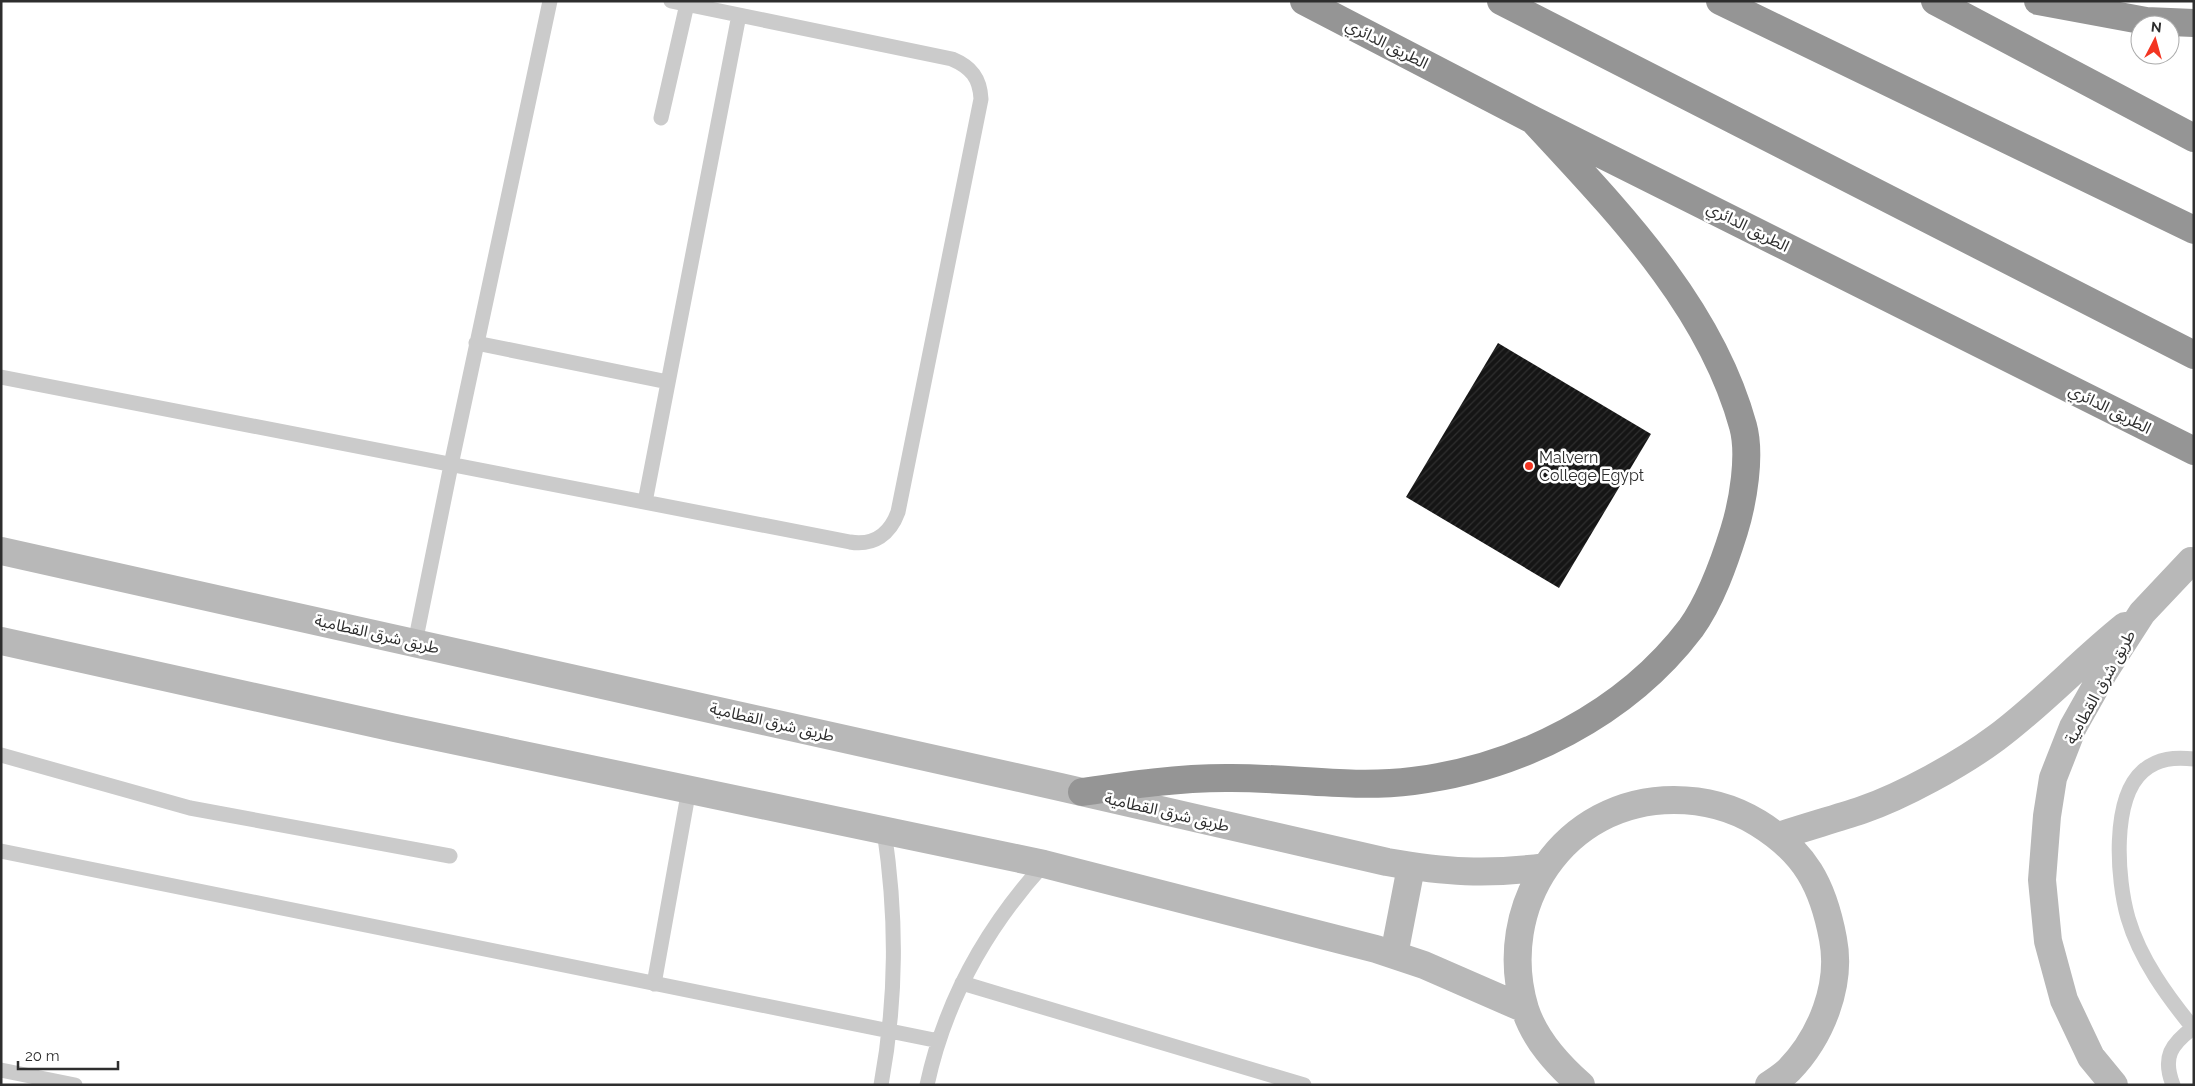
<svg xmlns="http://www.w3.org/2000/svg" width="2195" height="1086" font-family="Raleway,'Noto Sans Arabic',sans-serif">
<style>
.building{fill:url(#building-hatch)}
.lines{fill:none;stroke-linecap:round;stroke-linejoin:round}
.lane{stroke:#cbcbcb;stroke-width:15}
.secondary{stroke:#b8b8b8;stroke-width:28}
.highway{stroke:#959595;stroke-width:28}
.poi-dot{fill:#f33522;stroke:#fff;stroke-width:2}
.labels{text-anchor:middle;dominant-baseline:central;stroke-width:5;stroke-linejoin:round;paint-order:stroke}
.street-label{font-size:16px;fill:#2e2e2e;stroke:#fff}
.poi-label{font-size:16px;fill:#2e2e2e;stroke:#fff;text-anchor:start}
</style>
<defs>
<pattern id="building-hatch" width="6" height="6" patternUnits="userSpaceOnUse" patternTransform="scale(1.25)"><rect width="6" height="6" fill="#151515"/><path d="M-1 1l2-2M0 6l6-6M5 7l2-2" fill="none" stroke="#2f2f2f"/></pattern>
</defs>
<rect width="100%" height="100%" fill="#fff"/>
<!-- building -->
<path class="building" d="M1498 343 1651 434 1559 588 1406 497Z"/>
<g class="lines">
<!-- lane -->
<path class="lane" d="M661 118 687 4
M476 343 668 382
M1 377 850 542C874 546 890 534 898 512L981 99C980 78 971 67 952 59L671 1
M645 502 739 15
M415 643 451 465 550 1
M1 755 190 808 450 856
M2194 759C2175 757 2158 758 2143 771 2111 799 2117 880 2128 918 2140 959 2167 996 2194 1029
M1 851 939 1041
M962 983 1304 1085
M654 984 689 789
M1 1070 75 1085
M881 1085C897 998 897 917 884 830
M927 1085C945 1001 987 927 1044 864
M2173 1085C2162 1057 2171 1044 2194 1027"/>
<!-- secondary -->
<path class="secondary" d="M1 551 1060 787 1387 862C1445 872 1486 875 1545 867
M1 641 395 728 1044 864 1376 949 1424 965 1525 1009
M1779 836C1806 827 1835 819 1862 810 1903 796 1961 764 1996 738 2042 704 2080 662 2125 626
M1394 955 1411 867
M1581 1085C1557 1064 1535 1040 1525 1009 1494 906 1564 800 1674 800 1704 800 1732 807 1758 823 1805 852 1823 885 1833 939 1842 985 1821 1037 1789 1070 1783 1076 1776 1080 1769 1085
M2114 1085 2091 1057 2064 1000 2048 941 2042 880 2047 816 2053 778 2073 727 2104 672 2142 613 2191 561"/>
<!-- highway -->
<path class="highway" d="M1304 1 1533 120 2194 451
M1501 1 2194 355
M1720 1 2194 230
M1935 1 2194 138
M2038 1 2146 21 2194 23
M1082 792C1130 785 1178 778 1226 778 1288 777 1350 789 1413 781 1519 768 1626 714 1691 628 1711 600 1724 563 1734 531 1743 502 1751 455 1743 426 1710 305 1616 210 1533 120"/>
</g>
<!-- markers -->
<circle class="poi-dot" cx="1529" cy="466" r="5"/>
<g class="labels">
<!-- street labels -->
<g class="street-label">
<text transform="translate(1387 44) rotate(27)">الطريق الدائري</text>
<text transform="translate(1748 227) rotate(27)">الطريق الدائري</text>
<text transform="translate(2110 409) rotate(27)">الطريق الدائري</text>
<text transform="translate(377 634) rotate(13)">طريق شرق القطامية</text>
<text transform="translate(2100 687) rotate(-61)">طريق شرق القطامية</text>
<text transform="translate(772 722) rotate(13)">طريق شرق القطامية</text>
<text transform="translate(1167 812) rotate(13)">طريق شرق القطامية</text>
</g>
<!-- poi labels -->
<g class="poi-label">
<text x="1539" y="457">Malvern<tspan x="1539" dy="18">College Egypt</tspan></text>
</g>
</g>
<!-- border -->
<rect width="2195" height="1086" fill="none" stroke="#2e2e2e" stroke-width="5"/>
<!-- north arrow -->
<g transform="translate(2155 40) rotate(6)"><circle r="24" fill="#ffffff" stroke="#ababab"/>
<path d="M0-4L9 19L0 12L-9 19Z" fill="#f33522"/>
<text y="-8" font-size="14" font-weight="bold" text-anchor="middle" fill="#2e2e2e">N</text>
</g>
<!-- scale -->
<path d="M18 1061v8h100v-8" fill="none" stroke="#2e2e2e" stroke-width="2.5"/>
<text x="25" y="1061" font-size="15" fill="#2e2e2e" stroke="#ffffff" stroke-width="4" paint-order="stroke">20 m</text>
</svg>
